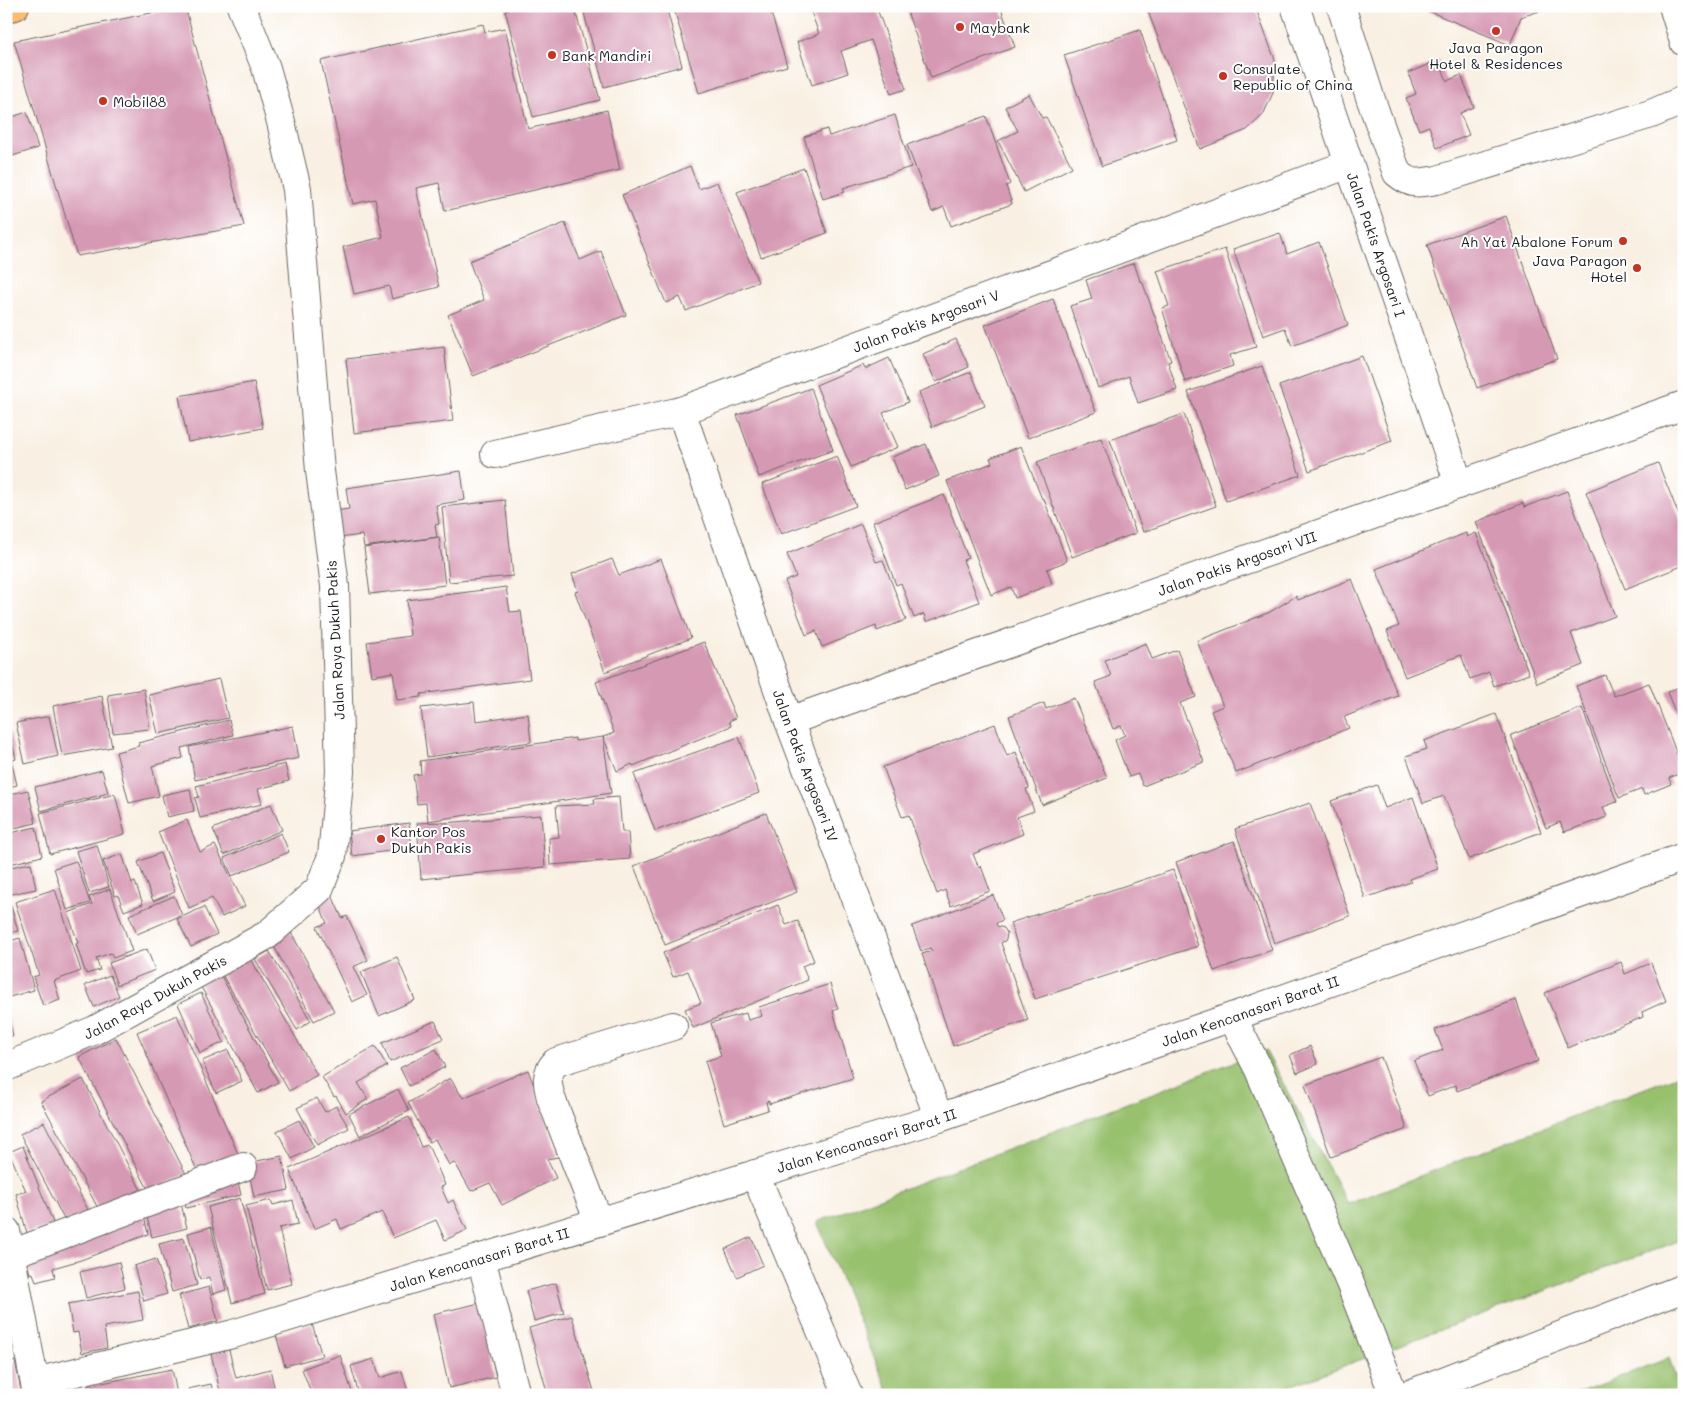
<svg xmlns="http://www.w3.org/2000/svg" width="1690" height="1401" font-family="Mali,sans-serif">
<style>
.green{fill:#98c16e;stroke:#5a6e45}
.building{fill:#d699b3}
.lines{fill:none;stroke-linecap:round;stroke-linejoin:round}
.minor-casing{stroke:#696662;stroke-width:30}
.major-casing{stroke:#696662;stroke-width:30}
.minor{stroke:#fff;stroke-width:28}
.major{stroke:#ffbb71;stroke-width:28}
.poi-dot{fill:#c8321e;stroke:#fff;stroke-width:2}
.labels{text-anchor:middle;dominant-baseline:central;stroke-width:4;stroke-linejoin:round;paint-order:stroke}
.poi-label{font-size:14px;fill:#1c1c1c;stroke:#fff;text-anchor:start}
.street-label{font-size:14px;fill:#1c1c1c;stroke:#fff}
</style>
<rect width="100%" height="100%" fill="#fff"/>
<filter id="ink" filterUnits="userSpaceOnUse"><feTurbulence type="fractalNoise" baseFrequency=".02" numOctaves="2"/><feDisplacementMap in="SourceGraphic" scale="10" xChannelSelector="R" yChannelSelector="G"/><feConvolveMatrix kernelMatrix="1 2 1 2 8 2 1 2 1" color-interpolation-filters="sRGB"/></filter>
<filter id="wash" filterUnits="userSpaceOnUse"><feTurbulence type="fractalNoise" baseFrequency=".0096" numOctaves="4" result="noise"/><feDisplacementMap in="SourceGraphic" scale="20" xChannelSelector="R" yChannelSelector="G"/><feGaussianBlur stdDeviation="1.12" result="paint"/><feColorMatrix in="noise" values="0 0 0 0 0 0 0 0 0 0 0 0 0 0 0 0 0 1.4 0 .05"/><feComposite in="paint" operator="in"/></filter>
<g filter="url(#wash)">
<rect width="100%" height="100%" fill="#f9f0e3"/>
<!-- green -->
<path class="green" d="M1265 1050 1348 1204 1684 1073V1239L1266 1395H890L817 1222Z
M1669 1358 1682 1395H1572Z"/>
<g id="blocks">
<!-- building -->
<path class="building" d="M185 6 244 226 77 256 14 41Z
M519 6H574L600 100 533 117 505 10Z
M582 6H666L682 66 604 87Z
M673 6H769L787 66 699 93Z
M809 6H876L906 89 891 94 871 40 841 51 848 73 812 85 797 42 819 34Z
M905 6H1000L1015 47 931 78Z
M1146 6H1255L1275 60 1273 93 1263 115 1247 130 1200 149Z
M1416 6H1552V7L1521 17 1510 45Z
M483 24 485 32 505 28 528 129 607 110 620 170 445 211 439 183 416 188 439 287 392 299 389 286 354 294 343 247 383 237 375 199 353 204 321 61Z
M1140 30 1177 140 1102 166 1064 55Z
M1439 60 1447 81 1461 75 1474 107 1460 113 1469 135 1437 148 1429 126 1419 130 1406 98 1416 94 1408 73Z
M1029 94 1042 118 1046 117 1072 167 1024 192 998 141 1018 131 1005 107Z
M27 112 38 148 6 158V119Z
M895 115 911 167 843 188 845 192 823 199 804 137 827 129 829 136Z
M986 116 1010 184 1006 186 1012 204 951 226 944 207 932 212 907 145Z
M690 166 699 189 717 182 758 282 686 311 680 297 666 303 622 195Z
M804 168 827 233 761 257 737 192Z
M1506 216 1557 359 1477 388 1427 245Z
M565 223 580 260 601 251 626 315 473 376 448 315 484 300 469 261Z
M1280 233 1287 254 1319 242 1348 325 1292 346 1285 328 1263 336 1233 249Z
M1225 249 1256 347 1230 355 1233 366 1185 382 1162 308 1169 306 1157 271Z
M1134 263 1140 281H1142L1171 361 1168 362 1177 390 1138 403 1129 376 1098 388 1070 306 1092 299 1086 280Z
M1053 299 1096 412 1028 438 985 325Z
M956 339 969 367 936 382 923 354Z
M444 347 453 421 354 433 346 359Z
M1362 356 1392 441 1309 471 1279 386Z
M889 358 908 402 883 413 898 447 851 467 816 385 863 365 865 369Z
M1262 366 1300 475 1226 501 1188 392Z
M971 372 985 406 932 427 919 392Z
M254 382 263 428 188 442 179 396Z
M811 388 833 450 759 477 737 415Z
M1184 414 1216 506 1143 532 1110 440Z
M1101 438 1136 533 1072 557 1037 462Z
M926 444 939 476 905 490 892 457Z
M1021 446 1042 499H1044L1067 561 1047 569 1052 584 1015 598 1011 587 991 595 947 481 992 463 990 458Z
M837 456 856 506 781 534 762 484Z
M1658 463 1684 528V565L1625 589 1586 492Z
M461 471 465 500 436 505 439 524 435 525 437 537 364 547 362 535 339 538 335 511 349 509 346 488Z
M1567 491 1615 616 1571 633 1583 665 1537 683 1476 522 1523 503 1524 507Z
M944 495 968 558 963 560 979 602 926 622 924 614 914 618 901 583 896 585 873 522Z
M505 500 513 576 449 582 442 507Z
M861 524 876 562 883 560 906 620 877 631 876 626 822 647 816 631 806 635 785 581 796 577 787 554Z
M1466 533 1467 537 1476 533 1529 674 1494 686 1489 672 1470 679 1461 655 1405 677 1387 631 1399 626 1376 569Z
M439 537 445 585 370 594 364 548Z
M612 559 619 575 661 559 691 638 605 672 575 592 578 591 572 574Z
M1352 579 1398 696 1344 717 1349 728 1236 773 1211 711 1223 706 1197 641 1270 612 1296 596 1298 600Z
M506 587 510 612 521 611 530 679 421 694V697L397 700 393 672 372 676 367 642 410 636 407 600Z
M704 642 736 718 729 721 731 726 633 766 632 764 617 771 603 737 614 733 596 682Z
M1146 643 1152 659 1177 650 1196 697 1180 703 1204 762 1143 786 1138 774 1129 777 1115 740 1125 735 1121 726 1113 729 1095 682 1111 676 1105 660Z
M1605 675 1614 696 1649 683 1684 772 1669 778 1671 784 1644 795 1642 789 1619 798 1576 686Z
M219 679 228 718 158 734 149 695Z
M1684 685V734L1667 692Z
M144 689 150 729 113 733 108 695Z
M102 696 112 747 62 756 53 706Z
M1074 698 1107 778 1042 805 1009 716 1044 703 1046 709Z
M474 702 476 721 528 714 531 742 427 757 421 708Z
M1582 708 1617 802 1603 807 1607 817 1564 832 1560 822 1546 828 1511 735Z
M1496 714 1541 832 1469 859 1444 796 1423 803 1406 756 1427 749 1424 741Z
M49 716 58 756 25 764 16 723Z
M229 720 233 735 181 748 183 758 152 766 159 796 129 803 116 752 139 746 138 743Z
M995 724 1007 756 1016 752 1029 788 1026 789 1034 811 1017 817 1023 834 973 854 979 868 981 866 990 891 951 906 945 890 937 894 909 815 902 817 883 767Z
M293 726 299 758 195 780 189 747Z
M10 734 16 759 6 762V735Z
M603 737 611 793 428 821 426 803 417 804 413 775 421 774 420 761 575 738V741Z
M739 737 759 793 655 831 634 774Z
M12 764 17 785 6 788V765Z
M285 764 289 781 258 789 262 804 200 818 195 798 199 797 196 786Z
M102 770 108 793 41 811 35 787Z
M1377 785 1385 808 1413 797 1438 869 1409 879 1411 882 1365 898 1331 801Z
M190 789 194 811 167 817 162 795Z
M28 790 36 823 6 830V795Z
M115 794 125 834 50 854 40 813Z
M619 797 622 832H628L630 859 550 865 549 838 559 837 556 806 595 804 594 799Z
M1310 803 1350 916 1274 943 1235 829Z
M271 804 282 830 224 855 213 829Z
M766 813 797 892 665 945 634 866Z
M541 815 545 867 421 879 417 823 442 822 443 823Z
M187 820 200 852 215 845 245 906 222 917 212 898 189 908 158 832Z
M409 823 412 848 352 856 349 831Z
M36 827 42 856 6 865V834Z
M281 833 289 852 232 876 224 858Z
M1234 841 1272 950 1214 971 1176 862Z
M97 845 109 887 89 893 76 851Z
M160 853 175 892 153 901 138 862Z
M122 854 132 883 135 882 143 904 124 911 118 895 115 896 103 861Z
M76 861 90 903 67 910 54 868Z
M31 863 36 889 6 895V868Z
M1173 870 1198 946 1035 999 1010 923Z
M55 889 81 971 54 981 60 1000 43 1006 33 977 39 975 15 902Z
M110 889 132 951 113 958 111 953 96 958 100 970 86 974 76 944 78 943 68 913 92 904 89 897Z
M331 893 342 918 347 916 368 960 353 967 367 995 352 1002 317 927 327 923 317 899Z
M993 895 1003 920 996 923 997 926 1004 928 1007 933 1006 940 1001 943 1028 1020 953 1046 922 954 932 951 930 948 921 951 912 926Z
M174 896 182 915 137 934 129 915Z
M9 899 18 931 6 934V900Z
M778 905 786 925 798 921 814 961 802 966 808 980 693 1028 685 1009 701 1003 688 971 673 977 663 953Z
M204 907 217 934 191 947 177 919Z
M288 927 334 1011 314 1021 269 937Z
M20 938 34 990 6 998V942Z
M147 949 155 970 117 985 109 963Z
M269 951 311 1021 297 1030 255 959Z
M248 954 317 1075 289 1091 220 971Z
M397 957 415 1000 379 1016 361 972Z
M1621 962 1625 974 1651 963 1666 1001 1642 1012 1643 1017 1568 1048 1545 993Z
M219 972 278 1082 258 1093 199 983Z
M110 975 119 996 94 1007 85 985Z
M830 984 838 1009 833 1011 853 1078 769 1104V1101L766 1102 768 1110 724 1124 705 1061 721 1056 711 1023 746 1013 748 1020 762 1016 759 1007Z
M201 993 224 1042 200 1053 178 1004Z
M1516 1000 1538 1061 1457 1091 1456 1085 1428 1096 1414 1061 1443 1050 1435 1030Z
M6 1015H8L13 1036 6 1037Z
M177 1015 239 1156 198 1173 137 1032Z
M435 1021 443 1039 390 1062 382 1043Z
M116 1038 186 1174 150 1193 79 1057Z
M375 1046 387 1066 358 1083 368 1099 346 1113 336 1096 334 1097 322 1077Z
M1310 1046 1318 1064 1297 1073 1290 1055Z
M436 1049 445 1067 409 1086 400 1068Z
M228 1050 242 1081 216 1093 202 1061Z
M1381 1057 1407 1129 1331 1157 1305 1085Z
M528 1070 546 1118 558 1157 547 1159 556 1178 502 1205 490 1183 471 1191 455 1163 449 1165 435 1139 429 1142 408 1103 450 1078 463 1098Z
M83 1079 142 1192 101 1214 41 1101Z
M398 1089 409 1111 360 1136 349 1114Z
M317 1098 325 1112 336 1106 349 1128 317 1145 297 1108Z
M409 1117 421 1147 428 1145 445 1185 441 1187 448 1203 453 1200 467 1230 445 1240 436 1220 393 1238 382 1212 341 1229 337 1219 314 1229 289 1169Z
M299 1120 314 1147 292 1159 277 1131Z
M44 1122 89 1212 66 1223 20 1134Z
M23 1146 54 1225 27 1233 16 1194 26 1191 9 1152Z
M282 1156 289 1190 254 1197 247 1163Z
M237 1178 241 1195 186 1208 182 1192Z
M240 1198 265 1294 232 1303 208 1207Z
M180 1200 187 1228 152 1237 145 1209Z
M271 1200 273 1205 293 1200 298 1224 279 1228 292 1284 267 1290 246 1206Z
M143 1212 148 1234 81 1260 53 1268 55 1277 36 1282 33 1273 30 1274 25 1252Z
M211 1227 226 1290 213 1294 209 1277 200 1280 188 1233Z
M751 1237 763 1265 737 1277 725 1249Z
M184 1238 197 1285 172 1292 159 1244Z
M156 1259 167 1294 144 1301 134 1266Z
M119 1262 125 1288 86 1298 80 1272Z
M556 1283 564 1313 534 1321 526 1291Z
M209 1287 218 1321 188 1329 179 1295Z
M138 1291 143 1320 104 1327 107 1348 82 1353 78 1332 73 1333 68 1304Z
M480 1303 496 1377 449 1388 433 1314Z
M572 1316 595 1395H548L529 1328Z
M312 1324 322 1356 285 1366 276 1335Z
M229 1350 236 1378 270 1369 276 1395H221L211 1354Z
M340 1355 353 1395H312L302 1369Z
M374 1359 380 1378 402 1371 409 1395H359L351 1366Z
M15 1361 22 1395H6V1363Z
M172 1369 177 1394 89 1395 87 1386Z
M211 1384 214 1395H190L188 1389Z"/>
</g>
</g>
<g filter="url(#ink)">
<use href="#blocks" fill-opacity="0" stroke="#696662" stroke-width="1"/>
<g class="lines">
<defs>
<g id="minor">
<path id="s1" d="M1295 6 1459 484"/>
<path d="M1341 6 1370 97 1397 173C1413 186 1418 183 1437 180L1651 114 1684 100"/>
<path d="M1673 6 1684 42"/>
<path id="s2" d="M681 411 789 721 939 1118"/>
<path id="s3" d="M495 454 681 411 1349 164"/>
<path id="s4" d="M789 721 1684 405"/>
<path d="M1232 1017 1259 1070 1351 1285 1394 1395"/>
<path id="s5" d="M6 1067 95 1030 267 935 319 889 332 856 340 772 335 586 320 471 297 189 281 122 266 68 241 6"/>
<path d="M755 1174 848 1395"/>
<path d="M599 1222 551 1098C547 1083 545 1074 556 1062L673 1026"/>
<path d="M6 1231 37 1395"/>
<path d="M11 1254 243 1167"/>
<path d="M481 1258 516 1395"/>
<path id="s6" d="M35 1382 233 1334 939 1118 1232 1017 1684 857"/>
<path d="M1407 1395 1684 1288"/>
</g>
<path id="major" d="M6 8 15 6"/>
</defs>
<!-- minor casing -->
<use href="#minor" class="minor-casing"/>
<!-- major casing -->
<use href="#major" class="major-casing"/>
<!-- minor -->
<use href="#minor" class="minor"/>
<!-- major -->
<use href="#major" class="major"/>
</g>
</g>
<!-- markers -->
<g class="poi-dot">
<circle cx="960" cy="27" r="5"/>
<circle cx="1496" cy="31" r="5"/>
<circle cx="552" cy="55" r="5"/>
<circle cx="1223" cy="76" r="5"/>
<circle cx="103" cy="101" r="5"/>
<circle cx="1623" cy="241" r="5"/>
<circle cx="1637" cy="268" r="5"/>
<circle cx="381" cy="839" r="5"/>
</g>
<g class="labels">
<!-- poi labels -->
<g class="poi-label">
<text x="970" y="27">Maybank</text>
<text x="1496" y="47" text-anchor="middle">Java Paragon<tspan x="1496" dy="16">Hotel &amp; Residences</tspan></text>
<text x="562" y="55">Bank Mandiri</text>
<text x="1233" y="68">Consulate<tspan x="1233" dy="16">Republic of China</tspan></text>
<text x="113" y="101">Mobil88</text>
<text x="1613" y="241" text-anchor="end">Ah Yat Abalone Forum</text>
<text x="1627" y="260" text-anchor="end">Java Paragon<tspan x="1627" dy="16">Hotel</tspan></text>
<text x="391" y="831">Kantor Pos<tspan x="391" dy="16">Dukuh Pakis</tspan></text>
</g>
<!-- street labels -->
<g class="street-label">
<text stroke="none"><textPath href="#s1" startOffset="252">Jalan Pakis Argosari I</textPath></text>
<text stroke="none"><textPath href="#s3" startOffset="452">Jalan Pakis Argosari V</textPath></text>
<text stroke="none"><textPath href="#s4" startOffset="475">Jalan Pakis Argosari VII</textPath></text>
<text transform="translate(335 640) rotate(-93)">Jalan Raya Dukuh Pakis</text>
<text stroke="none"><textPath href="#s2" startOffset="376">Jalan Pakis Argosari IV</textPath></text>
<text stroke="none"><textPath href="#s5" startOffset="165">Jalan Raya Dukuh Pakis</textPath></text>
<text stroke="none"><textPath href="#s6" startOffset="1271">Jalan Kencanasari Barat II</textPath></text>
<text stroke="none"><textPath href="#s6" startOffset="866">Jalan Kencanasari Barat II</textPath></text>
<text stroke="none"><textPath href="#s6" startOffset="461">Jalan Kencanasari Barat II</textPath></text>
</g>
</g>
<!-- margin -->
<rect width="1690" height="1401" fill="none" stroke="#fff" stroke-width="25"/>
</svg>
